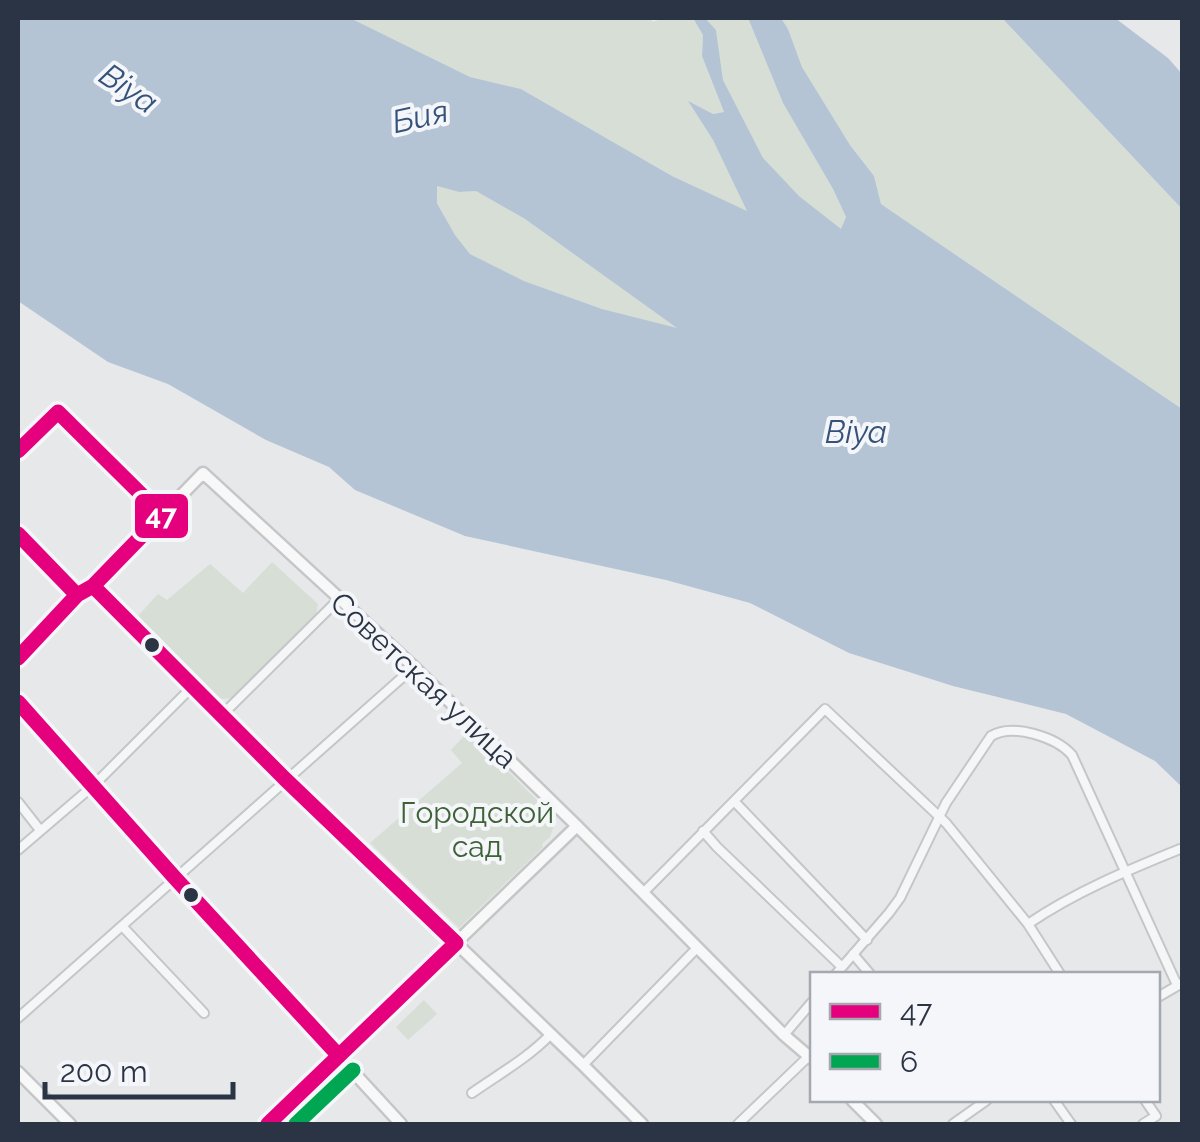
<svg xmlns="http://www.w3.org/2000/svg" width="1200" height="1142" font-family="Raleway,sans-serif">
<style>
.green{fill:#d6ded6}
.water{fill:#b4c4d5;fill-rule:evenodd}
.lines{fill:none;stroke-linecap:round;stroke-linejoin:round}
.street-casing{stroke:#c4c6c8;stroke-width:12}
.secondary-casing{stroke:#c4c6c8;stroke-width:15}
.street{stroke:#f5f6f7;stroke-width:8}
.secondary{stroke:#f8f8f8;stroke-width:10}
.bus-1-casing{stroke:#f4f6f9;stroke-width:22}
.bus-2-casing{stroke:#f4f6f9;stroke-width:22}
.bus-1{stroke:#e5007d;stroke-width:15}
.bus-2{stroke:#00a651;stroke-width:15}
.bus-dot{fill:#2b3445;stroke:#f4f6f9;stroke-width:4}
.labels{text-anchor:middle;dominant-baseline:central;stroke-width:8;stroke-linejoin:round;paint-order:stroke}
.street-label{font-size:30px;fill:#2b3445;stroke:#f4f6f9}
.park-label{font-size:30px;fill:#3f6138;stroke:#f4f6f9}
.water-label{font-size:32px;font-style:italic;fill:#34527a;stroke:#f4f6f9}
.line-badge{stroke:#f4f6f9;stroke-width:4}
.badge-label{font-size:28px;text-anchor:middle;font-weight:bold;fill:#fff}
</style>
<rect width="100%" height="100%" fill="#e6e8ea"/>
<!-- green -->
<path class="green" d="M350 18H649L653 22 663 18H693L703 35 702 56 724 112 713 114 689 103 713 140 748 212 672 176 521 89 470 77Z
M705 18H748L783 103 833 189 846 217 841 230 799 196 763 159 723 80 716 30Z
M781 18H1002L1182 209V409L881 204 874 176 850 145 802 67 788 29Z
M437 186 459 192 476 191 525 219 680 330 602 309 524 281 470 254 455 235 437 202Z
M272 562 318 604 316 615 233 698 220 699 138 616 158 594 167 600 210 564 243 593Z
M468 732 556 819 550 837 542 844 543 847 459 928 370 843 462 763 451 750Z
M424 1000 437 1014 408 1040 396 1027Z"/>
<!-- water -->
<path class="water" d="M18 18H350L470 77 521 89 672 176 747 211 713 140 688 101 713 114 724 112 702 56 703 35 693 18H705L716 30 723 80 763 158 799 196 841 229 846 217 833 189 783 103 748 18H781L788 29 802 67 850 145 874 176 881 204 1182 409V787L1155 761 1066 714 953 686 849 653 750 603 666 580 465 536 355 490 329 467 266 440 168 384 108 362 18 301ZM437 186 459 192 476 191 525 219 677 328 602 309 524 281 470 254 455 235 437 203Z
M1002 18H1115L1168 58 1182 74V209Z"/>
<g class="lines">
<defs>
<path id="street" d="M18 451 58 412 162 515
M18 534 77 595
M221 716 339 599
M734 801 867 940
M18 802 40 830
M703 831 717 847 842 967
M18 850 94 785 193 686
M643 893 825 709 946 823 1028 924 1060 974
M1028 924C1075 892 1128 870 1180 849
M122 926 204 1013
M853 954 870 974
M836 974 889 913 900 898 946 803 991 736C1013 723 1056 737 1072 755L1177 985
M1158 997 1182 983
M18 1018 414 667
M784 1035 812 1002
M583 1065 697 948
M472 1093C499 1074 528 1058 551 1034
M1054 1100 1071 1124
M738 1124 809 1056
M953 1124 987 1100
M1143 1124 1156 1116 1145 1100"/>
<path id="secondary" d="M93 586 285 779 583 1065 642 1124
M18 658 77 595 93 586 203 473 414 667 577 826 784 1035 812 1059
M18 702 94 785 175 878 401 1124
M18 1072 70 1124
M852 1100 876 1124
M268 1124 577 826"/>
</defs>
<!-- street casing -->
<use href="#street" class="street-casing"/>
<!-- secondary casing -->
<use href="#secondary" class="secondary-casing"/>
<!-- street -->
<use href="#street" class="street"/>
<!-- secondary -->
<use href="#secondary" class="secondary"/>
<defs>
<path id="bus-1" d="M18 451 58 412 162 515 93 586 77 595 18 658
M18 534 77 595
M93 586 285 779 456 943 268 1124
M18 702 175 878 339 1056"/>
<path id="bus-2" d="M296 1124 353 1070"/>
</defs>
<!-- bus-1 casing -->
<use href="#bus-1" class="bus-1-casing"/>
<!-- bus-2 casing -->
<use href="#bus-2" class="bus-2-casing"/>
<!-- bus-1 -->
<use href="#bus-1" class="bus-1"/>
<!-- bus-2 -->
<use href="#bus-2" class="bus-2"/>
</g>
<!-- markers -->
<g class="bus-dot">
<circle cx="152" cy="645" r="9"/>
<circle cx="191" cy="895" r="9"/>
</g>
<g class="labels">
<!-- street labels -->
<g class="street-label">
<text transform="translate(424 680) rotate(43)">Советская улица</text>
</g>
<!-- park labels -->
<g class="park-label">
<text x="477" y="812">Городской<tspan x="477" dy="34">сад</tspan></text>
</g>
<!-- water labels -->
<g class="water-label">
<text transform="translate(129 88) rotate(34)">Biya</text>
<text transform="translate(420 116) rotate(-13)">Бия</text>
<text x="856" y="431">Biya</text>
</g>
</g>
<rect class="line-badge" x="133" y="492" width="57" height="48" rx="10" fill="#e5007d"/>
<g class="badge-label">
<text x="161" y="525">47</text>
</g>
<!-- border -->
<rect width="1200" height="1142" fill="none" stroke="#2b3445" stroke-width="40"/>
<!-- legend -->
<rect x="810" y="972" width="350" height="130" fill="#f4f6f9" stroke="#a4a8b1" stroke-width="2.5"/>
<rect x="830" y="1004" width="50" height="15" fill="#e5007d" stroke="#a4a8b1" stroke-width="2.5"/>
<text x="900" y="1022" font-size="30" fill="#2b3445">47</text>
<rect x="830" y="1054" width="50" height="15" fill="#00a651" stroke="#a4a8b1" stroke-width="2.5"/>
<text x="900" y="1072" font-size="30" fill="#2b3445">6</text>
<!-- scale -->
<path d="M45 1082v15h188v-15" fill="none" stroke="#2b3445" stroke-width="5"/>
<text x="60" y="1082" font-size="30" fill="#2b3445" stroke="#f4f6f9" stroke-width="8" paint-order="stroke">200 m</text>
</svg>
